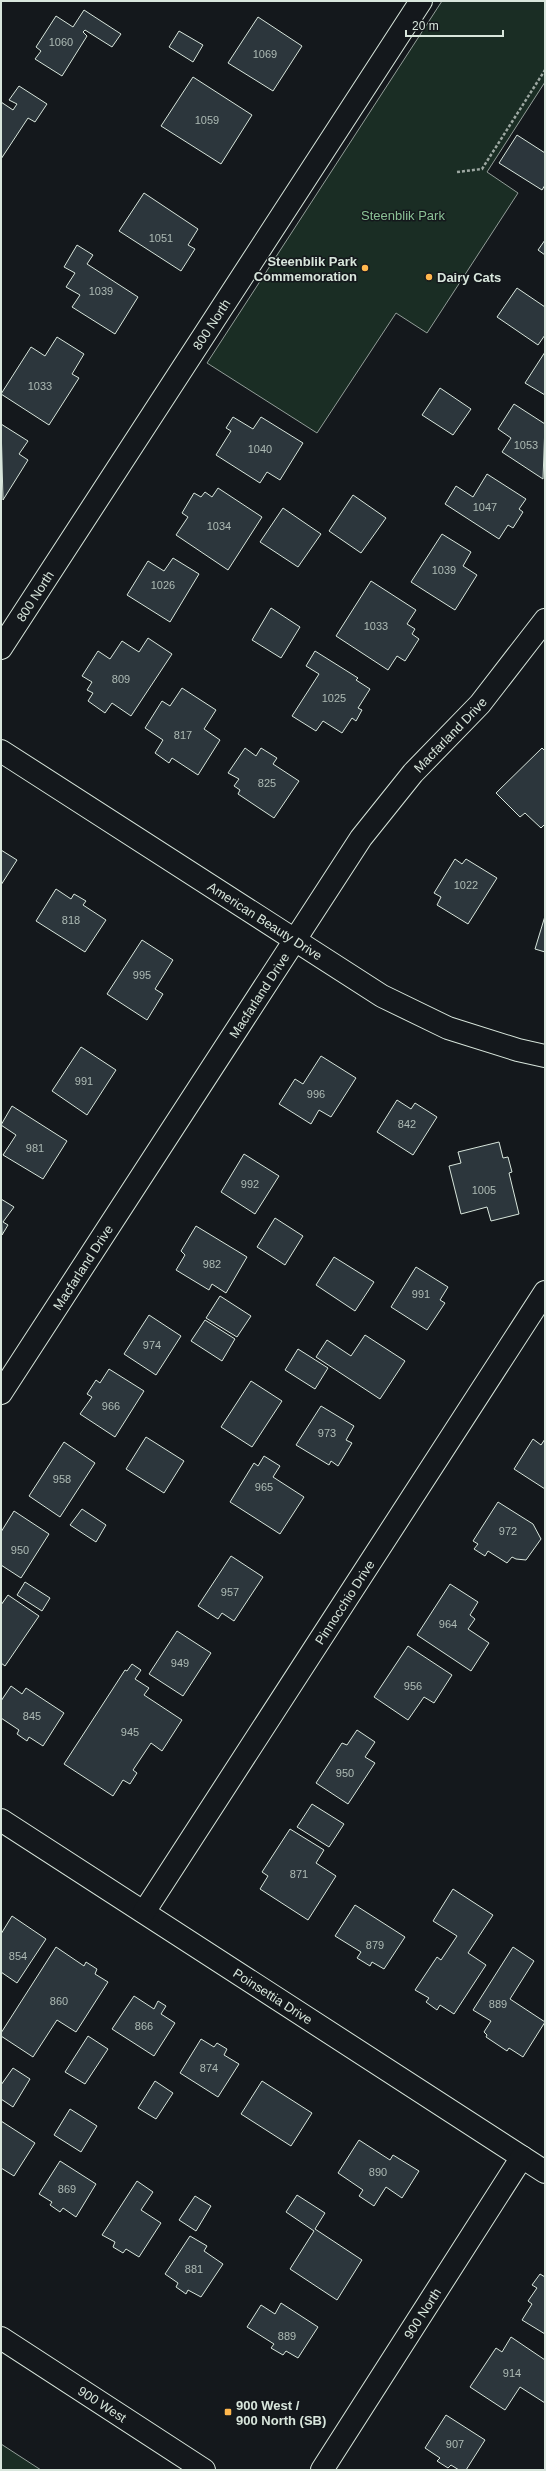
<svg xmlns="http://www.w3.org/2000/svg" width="546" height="2471" font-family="Helvetica,sans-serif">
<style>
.green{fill:#1a2d24;stroke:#939e99}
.building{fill:#2c363c;stroke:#d8e6dc}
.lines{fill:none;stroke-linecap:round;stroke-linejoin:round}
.street-casing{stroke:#d8e6dc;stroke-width:24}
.secondary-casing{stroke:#d8e6dc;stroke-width:24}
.path{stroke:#9da8a2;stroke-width:2.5;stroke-dasharray:3 2;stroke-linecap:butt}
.street{stroke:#14181c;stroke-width:22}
.secondary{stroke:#14181c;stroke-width:22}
.poi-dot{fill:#ffb74d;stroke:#14181c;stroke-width:1.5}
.labels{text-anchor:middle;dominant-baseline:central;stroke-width:3;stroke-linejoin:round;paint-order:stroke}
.number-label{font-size:11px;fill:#adbab4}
.park-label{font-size:13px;fill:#8ac095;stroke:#14181c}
.poi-label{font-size:13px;font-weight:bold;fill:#d8e6dc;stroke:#14181c;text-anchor:start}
.street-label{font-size:13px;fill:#d8e6dc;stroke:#14181c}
</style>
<rect width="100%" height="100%" fill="#14181c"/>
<!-- green -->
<path class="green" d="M442 1H545V82L487 172 518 193 427 333 396 313 317 433 207 363Z
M1 2444 41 2470H1Z"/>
<!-- building -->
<path class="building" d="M84 10 121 34 112 47 85 30 83 32 87 36 62 76 35 59 41 51 36 47 56 16 73 27Z
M258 17 302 46 273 91 228 63Z
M179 31 203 45 193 62 169 47Z
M193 77 252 115 221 164 161 126Z
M19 86 47 104 35 122 28 118 1 159V102L13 110 17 104 9 100Z
M517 135 545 153V185L542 190 499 163Z
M144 193 198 229 188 245 195 249 181 271 119 231Z
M545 240V255L538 250Z
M77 245 93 255 87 264 138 297 115 334 72 307 80 295 66 287 75 273 64 267Z
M517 288 545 307V335L538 345 497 317Z
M57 337 84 354 72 374 79 378 49 425 1 394 31 347 45 356Z
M545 352V395L525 383Z
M440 388 471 409 453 435 422 415Z
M514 404 545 424 543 479 502 452 511 438 498 429Z
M233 417 253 429 261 417 303 443 280 480 267 472 260 483 216 455 231 431 226 428Z
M1 424 28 441 19 454 28 460 3 500Z
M487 474 526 499 519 509 523 512 513 528 508 525 499 539 445 504 456 486 473 497Z
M218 488 262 517 228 570 176 535 188 517 182 513 194 493 201 497 205 492 212 497Z
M353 495 386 518 361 553 329 531Z
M283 508 321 534 298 567 260 542Z
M442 534 471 552 463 566 477 575 455 610 411 582Z
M173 558 199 574 170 622 127 595 148 561 164 571Z
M371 581 416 610 407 624 415 629 412 634 419 639 405 661 397 656 388 670 336 636Z
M271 608 300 627 281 658 252 640Z
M148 638 172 654 131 716 112 703 105 713 88 701 93 693 87 690 92 682 82 676 98 651 110 659 122 641 139 652Z
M315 651 358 678 356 680 370 689 358 708 362 710 356 721 352 718 342 733 323 721 316 731 292 716 319 674 306 666Z
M182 688 216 710 204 729 220 740 198 775 172 758 169 763 155 753 163 740 145 728 162 701 170 706Z
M245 748 256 756 261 748 277 758 273 764 299 781 274 818 238 794 240 790 234 786 239 779 228 773Z
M542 748 545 751V824L541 828 525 813 520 817 496 793Z
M1 850 17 860 1 885Z
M455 859 462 864 466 859 497 878 468 924 437 905 441 897 434 893Z
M56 889 71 899 74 894 86 901 83 905 106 920 85 952 36 921Z
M545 916V952L535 949Z
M142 940 173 960 155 989 163 994 147 1020 107 994Z
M81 1047 116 1070 87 1115 52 1091Z
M321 1056 356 1078 331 1117 319 1110 311 1124 279 1104 295 1079 303 1084Z
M397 1100 411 1109 415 1103 437 1117 413 1155 377 1132Z
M12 1106 67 1141 43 1179 3 1155 16 1135 1 1125Z
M499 1142 503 1158 508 1157 512 1172 509 1173 519 1214 491 1221 487 1207 461 1214 449 1166 461 1163 458 1152Z
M244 1154 279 1176 255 1214 221 1192Z
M1 1199 14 1207 3 1222 8 1225 2 1235Z
M275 1218 303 1236 285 1265 257 1247Z
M196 1226 247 1257 226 1293 212 1284 209 1290 176 1270 185 1255 181 1251Z
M334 1257 374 1282 355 1311 316 1285Z
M416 1267 448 1287 440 1300 445 1303 427 1330 391 1307Z
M220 1296 251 1316 237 1337 206 1318Z
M149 1315 181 1336 156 1375 124 1354Z
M205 1320 235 1339 222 1361 191 1341Z
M365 1335 405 1361 380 1399 316 1357 327 1340 351 1356Z
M298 1349 328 1368 315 1389 285 1370Z
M109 1369 144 1391 115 1437 80 1414 92 1397 87 1394 96 1380 100 1383Z
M251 1381 282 1401 252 1447 221 1427Z
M321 1406 354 1426 346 1440 352 1443 338 1466 331 1461 329 1465 296 1445Z
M146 1437 184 1461 164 1493 126 1469Z
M533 1439 541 1445 545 1439V1489L514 1469Z
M64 1442 95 1463 60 1517 29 1496Z
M264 1456 280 1466 273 1477 304 1497 280 1534 230 1502 254 1463 258 1466Z
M498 1502 533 1524 541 1539 526 1560 516 1559 512 1557 507 1563 488 1551 485 1556 474 1549 478 1544 473 1541Z
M82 1509 106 1525 96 1542 70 1525Z
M14 1511 49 1534 21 1578 1 1565V1532Z
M231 1556 263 1577 234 1621 222 1613 218 1619 198 1606Z
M25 1582 50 1598 42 1611 17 1595Z
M450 1584 478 1602 470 1615 475 1619 468 1629 489 1643 471 1671 417 1635Z
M8 1595 39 1616 5 1666 1 1663V1605Z
M177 1631 211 1653 183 1696 149 1674Z
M408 1646 452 1675 434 1703 424 1697 408 1720 374 1697Z
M132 1664 141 1670 135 1679 149 1688 144 1695 182 1720 162 1751 151 1743 133 1770 137 1773 130 1784 123 1780 113 1796 64 1764 125 1670 127 1671Z
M11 1686 22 1694 26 1688 64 1713 43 1746 29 1737 27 1741 17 1734 19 1730 1 1718V1701Z
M357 1730 375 1742 365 1757 375 1763 348 1804 316 1783 342 1743 347 1745Z
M312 1804 344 1824 329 1847 297 1827Z
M290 1829 324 1850 316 1863 336 1876 308 1920 260 1889 268 1876 262 1872Z
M453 1889 493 1915 468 1953 486 1965 454 2014 440 2005 437 2010 426 2002 429 1998 415 1990 437 1957 441 1960 457 1936 433 1921Z
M355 1905 405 1937 384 1969 372 1962 370 1966 357 1958 361 1952 335 1936Z
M12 1916 46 1939 17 1983 1 1972V1934Z
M56 1947 84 1966 86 1962 97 1969 95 1974 108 1982 76 2032 57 2020 33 2057 1 2036V2033Z
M513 1947 534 1961 510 1999 545 2022 523 2057 509 2048 507 2051 486 2037 487 2035 484 2032 491 2021 473 2010Z
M134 1996 154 2009 158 2001 166 2006 161 2014 175 2023 154 2056 112 2029Z
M88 2036 108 2049 85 2084 65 2072Z
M201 2039 214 2047 217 2043 227 2049 224 2055 239 2064 218 2097 180 2073Z
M13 2068 30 2079 13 2107 1 2099V2085Z
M155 2081 173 2093 156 2119 138 2108Z
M262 2081 312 2113 291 2146 241 2114Z
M70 2109 97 2126 81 2152 54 2135Z
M1 2121 35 2143 14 2176 1 2168Z
M359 2140 390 2160 393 2155 419 2171 402 2198 386 2187 374 2206 359 2196 363 2190 338 2173Z
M60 2161 96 2184 76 2217 63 2208 60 2212 50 2205 52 2202 39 2194Z
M137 2181 153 2192 141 2210 161 2223 139 2257 126 2249 123 2253 113 2247 115 2242 102 2235Z
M297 2195 325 2213 315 2229 362 2260 337 2300 290 2269 314 2231 286 2212Z
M195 2196 211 2206 196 2231 179 2220Z
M190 2236 207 2246 204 2251 223 2264 201 2297 188 2290 186 2294 176 2287 178 2283 165 2274Z
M540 2274 545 2277V2334L522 2320 532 2304 528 2301 537 2288 532 2285Z
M281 2303 318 2327 298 2358 286 2351 283 2355 271 2348 274 2344 247 2327 261 2305 275 2314Z
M511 2337 545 2360V2403L520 2387 505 2410 470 2387 496 2348 502 2352Z
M446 2415 485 2440 466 2470H459L451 2465 448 2468 437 2461 440 2458 425 2448Z"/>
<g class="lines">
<defs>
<g id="street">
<path id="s1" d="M1 648 421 1"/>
<path id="s2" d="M1 751 382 996 448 1028 518 1050 545 1056"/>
<path id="s3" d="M1 1393 361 838 413 773 480 704 545 620"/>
<path id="s4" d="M1 1820 545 2172"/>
<path id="s5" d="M144 1912 545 1292"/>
<path id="s6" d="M322 2470 522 2157"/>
</g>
<g id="secondary">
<path id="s7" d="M1 2338 204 2470"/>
</g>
</defs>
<!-- street casing -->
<use href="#street" class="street-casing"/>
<!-- secondary casing -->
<use href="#secondary" class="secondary-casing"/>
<!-- path -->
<path class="path" d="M457 172 482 169 545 70"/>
<!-- street -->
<use href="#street" class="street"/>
<!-- secondary -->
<use href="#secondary" class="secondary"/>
</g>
<!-- markers -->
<g class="poi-dot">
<circle cx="365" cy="268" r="4"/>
<circle cx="429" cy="277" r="4"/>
<rect x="224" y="2408" width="8" height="8" rx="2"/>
</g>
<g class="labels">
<!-- number labels -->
<g class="number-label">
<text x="61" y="42">1060</text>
<text x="265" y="54">1069</text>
<text x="207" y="120">1059</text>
<text x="161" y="238">1051</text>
<text x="101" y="291">1039</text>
<text x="40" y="386">1033</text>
<text x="526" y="445">1053</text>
<text x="260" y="449">1040</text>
<text x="485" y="507">1047</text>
<text x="219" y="526">1034</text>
<text x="444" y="570">1039</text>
<text x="163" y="585">1026</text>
<text x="376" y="626">1033</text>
<text x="121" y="679">809</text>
<text x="334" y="698">1025</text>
<text x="183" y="735">817</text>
<text x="267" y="783">825</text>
<text x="466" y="885">1022</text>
<text x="71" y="920">818</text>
<text x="142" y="975">995</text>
<text x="84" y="1081">991</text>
<text x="316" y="1094">996</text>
<text x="407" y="1124">842</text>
<text x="35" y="1148">981</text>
<text x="250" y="1184">992</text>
<text x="484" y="1190">1005</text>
<text x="212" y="1264">982</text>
<text x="421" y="1294">991</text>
<text x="152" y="1345">974</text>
<text x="111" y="1406">966</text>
<text x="327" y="1433">973</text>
<text x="62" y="1479">958</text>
<text x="264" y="1487">965</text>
<text x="508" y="1531">972</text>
<text x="20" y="1550">950</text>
<text x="230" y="1592">957</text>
<text x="448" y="1624">964</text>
<text x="180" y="1663">949</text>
<text x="413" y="1686">956</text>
<text x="32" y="1716">845</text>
<text x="130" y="1732">945</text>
<text x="345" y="1773">950</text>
<text x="299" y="1874">871</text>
<text x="375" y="1945">879</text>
<text x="18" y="1956">854</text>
<text x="59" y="2001">860</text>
<text x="498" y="2004">889</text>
<text x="144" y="2026">866</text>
<text x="209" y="2068">874</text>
<text x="378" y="2172">890</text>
<text x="67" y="2189">869</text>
<text x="194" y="2269">881</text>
<text x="287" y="2336">889</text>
<text x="512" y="2373">914</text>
<text x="455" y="2444">907</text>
</g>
<!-- park labels -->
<g class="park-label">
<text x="403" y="215">Steenblik Park</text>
</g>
<!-- poi labels -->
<g class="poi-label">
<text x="357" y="261" text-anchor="end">Steenblik Park<tspan x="357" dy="15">Commemoration</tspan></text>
<text x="437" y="277">Dairy Cats</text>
<text x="236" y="2405">900 West /<tspan x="236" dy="15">900 North (SB)</tspan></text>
</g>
<!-- street labels -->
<g class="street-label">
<text stroke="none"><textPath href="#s1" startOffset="386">800 North</textPath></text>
<text stroke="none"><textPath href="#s1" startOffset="62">800 North</textPath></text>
<text stroke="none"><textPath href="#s3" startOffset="798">Macfarland Drive</textPath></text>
<text stroke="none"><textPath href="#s2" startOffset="314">American Beauty Drive</textPath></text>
<text stroke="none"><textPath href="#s3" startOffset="474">Macfarland Drive</textPath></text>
<text stroke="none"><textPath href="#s3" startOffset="150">Macfarland Drive</textPath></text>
<text stroke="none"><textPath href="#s5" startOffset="369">Pinnocchio Drive</textPath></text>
<text stroke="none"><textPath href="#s4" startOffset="324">Poinsettia Drive</textPath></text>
<text stroke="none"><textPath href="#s6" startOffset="186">900 North</textPath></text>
<text stroke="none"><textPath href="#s7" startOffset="121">900 West</textPath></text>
</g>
</g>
<!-- border -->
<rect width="546" height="2471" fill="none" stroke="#d8e6dc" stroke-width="4"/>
<!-- scale -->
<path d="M406 30v6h97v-6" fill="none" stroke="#d8e6dc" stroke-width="2"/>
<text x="412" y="30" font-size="12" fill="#d8e6dc" stroke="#14181c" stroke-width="3" paint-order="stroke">20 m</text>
</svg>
